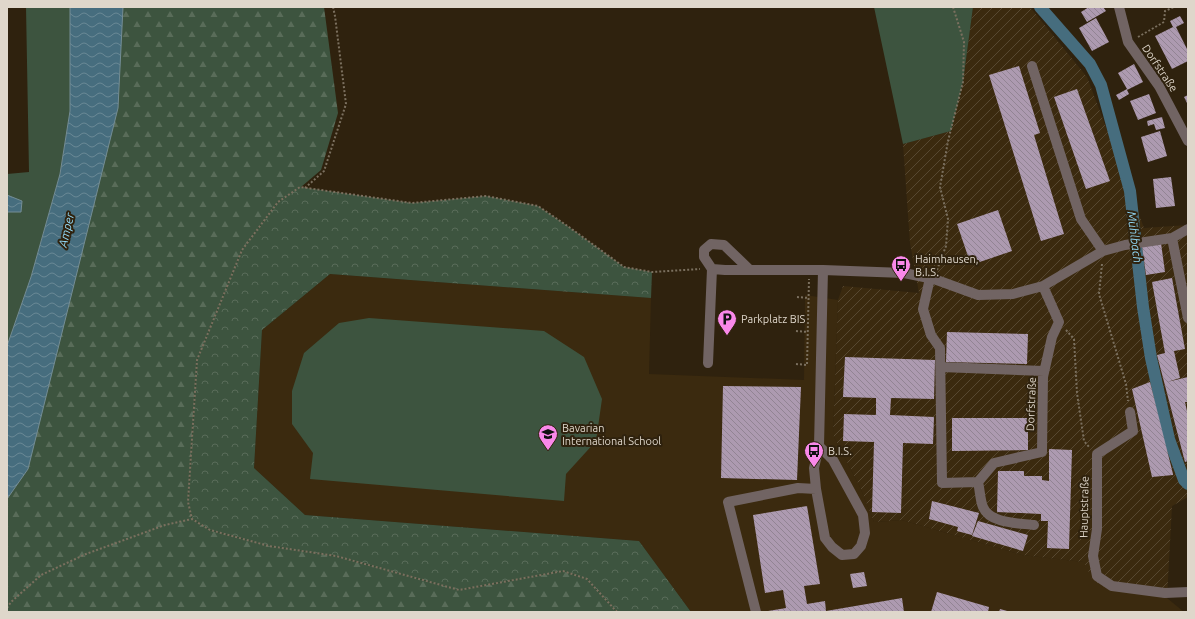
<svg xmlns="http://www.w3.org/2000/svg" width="1195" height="619" font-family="Ubuntu,sans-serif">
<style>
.built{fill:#3b2a0f}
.industrial{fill:url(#industrial-furrows)}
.grass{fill:#3d543f}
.forest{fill:url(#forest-firs)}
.park{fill:url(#park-crowns)}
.water{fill:url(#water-waves);stroke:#748d95}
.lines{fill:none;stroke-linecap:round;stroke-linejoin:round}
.canal{stroke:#466d7e;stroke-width:12}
.building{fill:url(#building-back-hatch)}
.path{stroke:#7b705f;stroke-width:2;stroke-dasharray:2 2;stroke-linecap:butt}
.minor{stroke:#716463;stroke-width:10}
.labels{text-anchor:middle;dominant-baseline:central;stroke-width:4;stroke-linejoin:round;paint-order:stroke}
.street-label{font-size:11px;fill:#dfd7cb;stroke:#2f220e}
.poi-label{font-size:11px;fill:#dfd7cb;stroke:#2f220e;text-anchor:start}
.water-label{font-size:12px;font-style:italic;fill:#92d8f6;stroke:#2f220e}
</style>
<defs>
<pattern id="industrial-furrows" width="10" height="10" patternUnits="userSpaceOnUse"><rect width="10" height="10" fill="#3b2a0f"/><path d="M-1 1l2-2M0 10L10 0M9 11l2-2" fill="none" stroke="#574831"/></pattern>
<pattern id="forest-firs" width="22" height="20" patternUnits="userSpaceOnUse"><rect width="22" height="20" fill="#3d543f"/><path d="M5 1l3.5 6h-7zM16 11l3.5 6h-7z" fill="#596c59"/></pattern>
<pattern id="park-crowns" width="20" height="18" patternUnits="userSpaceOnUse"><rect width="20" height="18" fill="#3d543f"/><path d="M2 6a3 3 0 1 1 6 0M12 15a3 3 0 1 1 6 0" fill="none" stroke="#596c59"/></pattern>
<pattern id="water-waves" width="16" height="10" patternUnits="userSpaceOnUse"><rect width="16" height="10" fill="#466d7e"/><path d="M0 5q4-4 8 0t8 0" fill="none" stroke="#698895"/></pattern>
<pattern id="building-back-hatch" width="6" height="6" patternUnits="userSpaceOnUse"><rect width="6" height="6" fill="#ad9ab0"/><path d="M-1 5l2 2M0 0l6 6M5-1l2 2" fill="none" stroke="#928493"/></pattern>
</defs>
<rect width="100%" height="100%" fill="#2f220e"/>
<!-- built -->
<path class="built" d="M330 274 651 298 649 374 804 380 805 295 838 300 833 435 860 487 874 522 902 520 1022 555 1084 562 1111 590 1167 598 1184 612H691L639 541 305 515 254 468 262 330Z"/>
<!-- industrial -->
<path class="industrial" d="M973 7H1030L1087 77 1144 228 1188 225V497L1172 506 1167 598 1111 590 1093 581 1084 562 1022 555 902 520 874 522 860 487 833 435 838 300 843 286 919 293 910 243 903 144 951 131 963 82Z"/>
<!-- grass -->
<path class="grass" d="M26 7H70V111L60 174 31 277 7 346V174L29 172Z
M874 7H973L963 82 951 131 903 144Z
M369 318 544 331 584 357 602 399 596 441 566 474 564 501 310 479 313 453 292 424V391L304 353 339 323Z"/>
<!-- forest -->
<path class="forest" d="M122 7H324L338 113 321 170 301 187 278 202 242 250 197 360 188 502 192 519 210 530 269 546 336 556 459 590 563 571 587 579 617 612H7V499L28 469Z"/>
<!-- park -->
<path class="park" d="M300 187 412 203 486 196 538 206 569 227 624 267 652 272 651 298 330 274 262 330 254 468 305 515 639 541 691 612H617L587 579 563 571 459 590 336 556 269 546 210 530 192 519 188 502 197 360 242 250 278 202Z"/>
<!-- water -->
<path class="water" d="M70 7H123L118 108 28 469 7 499V346L31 277 60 174 70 111Z
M7 195 22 201 21 212H7Z"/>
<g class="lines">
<!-- canal -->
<path class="canal" d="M1040 7 1090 64 1101 85 1130 191 1143 307 1151 358 1169 439 1184 480 1188 484"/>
</g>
<!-- building -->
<path class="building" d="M1089 7H1103L1106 11 1087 22 1081 12Z
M1180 16 1184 23 1176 27 1188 51V61L1172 69 1155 36 1173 27 1170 21Z
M1096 18 1109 42 1092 51 1079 28Z
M1134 64 1143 82 1127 90 1129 94 1119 100 1116 95 1127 89 1118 73Z
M1019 66 1040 133 1034 135 1064 234 1041 241 989 75Z
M1077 89 1110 181 1086 189 1054 97Z
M1149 94 1156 113 1138 120 1130 101Z
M1188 95V105L1184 97Z
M1162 117 1165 128 1156 130 1154 124 1148 126 1147 121Z
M1160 131 1167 156 1148 162 1141 137Z
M1171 177 1175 206 1156 208 1153 179Z
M998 210 1012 251 971 265 957 224Z
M1161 243 1165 272 1146 275 1142 246Z
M1172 278 1185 349 1174 351 1180 378 1167 382 1188 377V402H1185L1188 416V461L1185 462 1157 355 1165 353 1152 282Z
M947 332 1028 334 1027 364 946 362Z
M845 357 935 360 934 399 891 398 890 415 934 417 933 444 903 443 901 513 872 512 874 442 843 441 844 414 876 415V398L843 397Z
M1150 382 1173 474V475L1152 477 1132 389Z
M723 386 801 387 797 480 721 478Z
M952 418H1028V450L952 451Z
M1049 449 1072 450 1069 549 1047 548 1048 521H1041V514L997 512 998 471H1024V476H1042V480L1049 481Z
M932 501 979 513 972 535 957 531 958 527 929 519Z
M807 506 820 584 804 586 807 604 825 601 826 611 902 598 904 612H768V611L786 608 783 590 765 593 753 515Z
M978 521 1028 535 1023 551 972 536Z
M864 572 867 586 853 588 850 574Z
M937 592 989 607 988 612H931Z
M1000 609 1011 612H999Z"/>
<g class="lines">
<!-- path -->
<path class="path" d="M1138 37 1164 22 1165 11 1174 7
M305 188 324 171 346 104 335 16 333 7
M1102 264 1099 294 1126 384 1128 401
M937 270 946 246 948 219 940 187 948 141 963 82 964 42 953 7
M797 297 809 298
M1066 330 1074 339 1077 393 1084 441 1090 448
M796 331 808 332
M796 364 807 365 809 279
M7 608 11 602 41 575 86 554 165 525 192 519
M617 612 587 579 563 571 459 590 336 556 269 546 210 530 192 519 188 502 197 360 242 250 278 202 300 187 412 203 486 196 538 206 569 227 624 267 652 272 700 269"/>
<!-- minor -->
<path class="minor" d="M1119 7 1128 42 1159 86 1188 141
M1032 66 1081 219 1103 251
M1172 238 1188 318
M712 269 725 270H823L904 273 934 279 978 295 1013 294 1043 286 1103 251 1125 245 1172 238 1188 229
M930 278 923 309 931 335 940 348 942 483 978 482
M708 363 712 269 704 257V250L711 244 724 245 750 270
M941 367 1044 371
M1130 412 1133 431 1097 454V529L1093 556 1097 576 1112 586 1165 593 1188 592
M819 446 833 460 863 515 865 533 861 546 854 554 842 555 832 547 825 538 816 489 814 468 819 446 823 270
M978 482 994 463 1042 452 1043 377 1052 337 1059 322 1043 286
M978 482C980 490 980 500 983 507 990 524 1019 523 1034 525
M756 612 728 502 798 488 816 489"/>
</g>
<!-- icons -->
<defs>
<symbol id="bus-pin" viewBox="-11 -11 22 30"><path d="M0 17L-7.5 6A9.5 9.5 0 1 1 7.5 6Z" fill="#f988e9" stroke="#2f220e"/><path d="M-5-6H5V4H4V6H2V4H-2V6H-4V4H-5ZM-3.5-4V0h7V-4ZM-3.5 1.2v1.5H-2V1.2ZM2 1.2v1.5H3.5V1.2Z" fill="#111"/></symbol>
<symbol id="parking-pin" viewBox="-11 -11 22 30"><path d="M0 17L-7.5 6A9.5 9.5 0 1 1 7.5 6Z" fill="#f988e9" stroke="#2f220e"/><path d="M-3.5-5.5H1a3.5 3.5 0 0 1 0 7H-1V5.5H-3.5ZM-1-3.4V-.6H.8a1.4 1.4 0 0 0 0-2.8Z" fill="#111"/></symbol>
<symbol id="school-pin" viewBox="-11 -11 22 30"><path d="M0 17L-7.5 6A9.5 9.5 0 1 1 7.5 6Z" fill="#f988e9" stroke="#2f220e"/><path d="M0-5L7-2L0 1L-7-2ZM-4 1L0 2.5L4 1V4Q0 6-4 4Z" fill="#111"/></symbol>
</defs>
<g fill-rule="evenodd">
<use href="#bus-pin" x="890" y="254" width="22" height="30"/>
<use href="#parking-pin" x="716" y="308" width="22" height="30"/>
<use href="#school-pin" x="537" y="423" width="22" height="30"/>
<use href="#bus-pin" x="803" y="440" width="22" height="30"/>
</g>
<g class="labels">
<!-- street labels -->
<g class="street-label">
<text transform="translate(1160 68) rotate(56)">Dorfstraße</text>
<text transform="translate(1031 404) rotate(-88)">Dorfstraße</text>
<text transform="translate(1084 507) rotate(-89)">Hauptstraße</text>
</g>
<!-- poi labels -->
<g class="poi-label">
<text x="915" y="259">Haimhausen,<tspan x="915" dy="13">B.I.S.</tspan></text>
<text x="741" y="319">Parkplatz BIS</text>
<text x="562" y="428">Bavarian<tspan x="562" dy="13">International School</tspan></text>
<text x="828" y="451">B.I.S.</text>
</g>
<!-- water labels -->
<g class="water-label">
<text transform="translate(66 230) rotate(-77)">Amper</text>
<text transform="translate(1135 237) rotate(83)">Mühlbach</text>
</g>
</g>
<!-- border -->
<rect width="1195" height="619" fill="none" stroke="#dfd7cb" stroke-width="16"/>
</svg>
